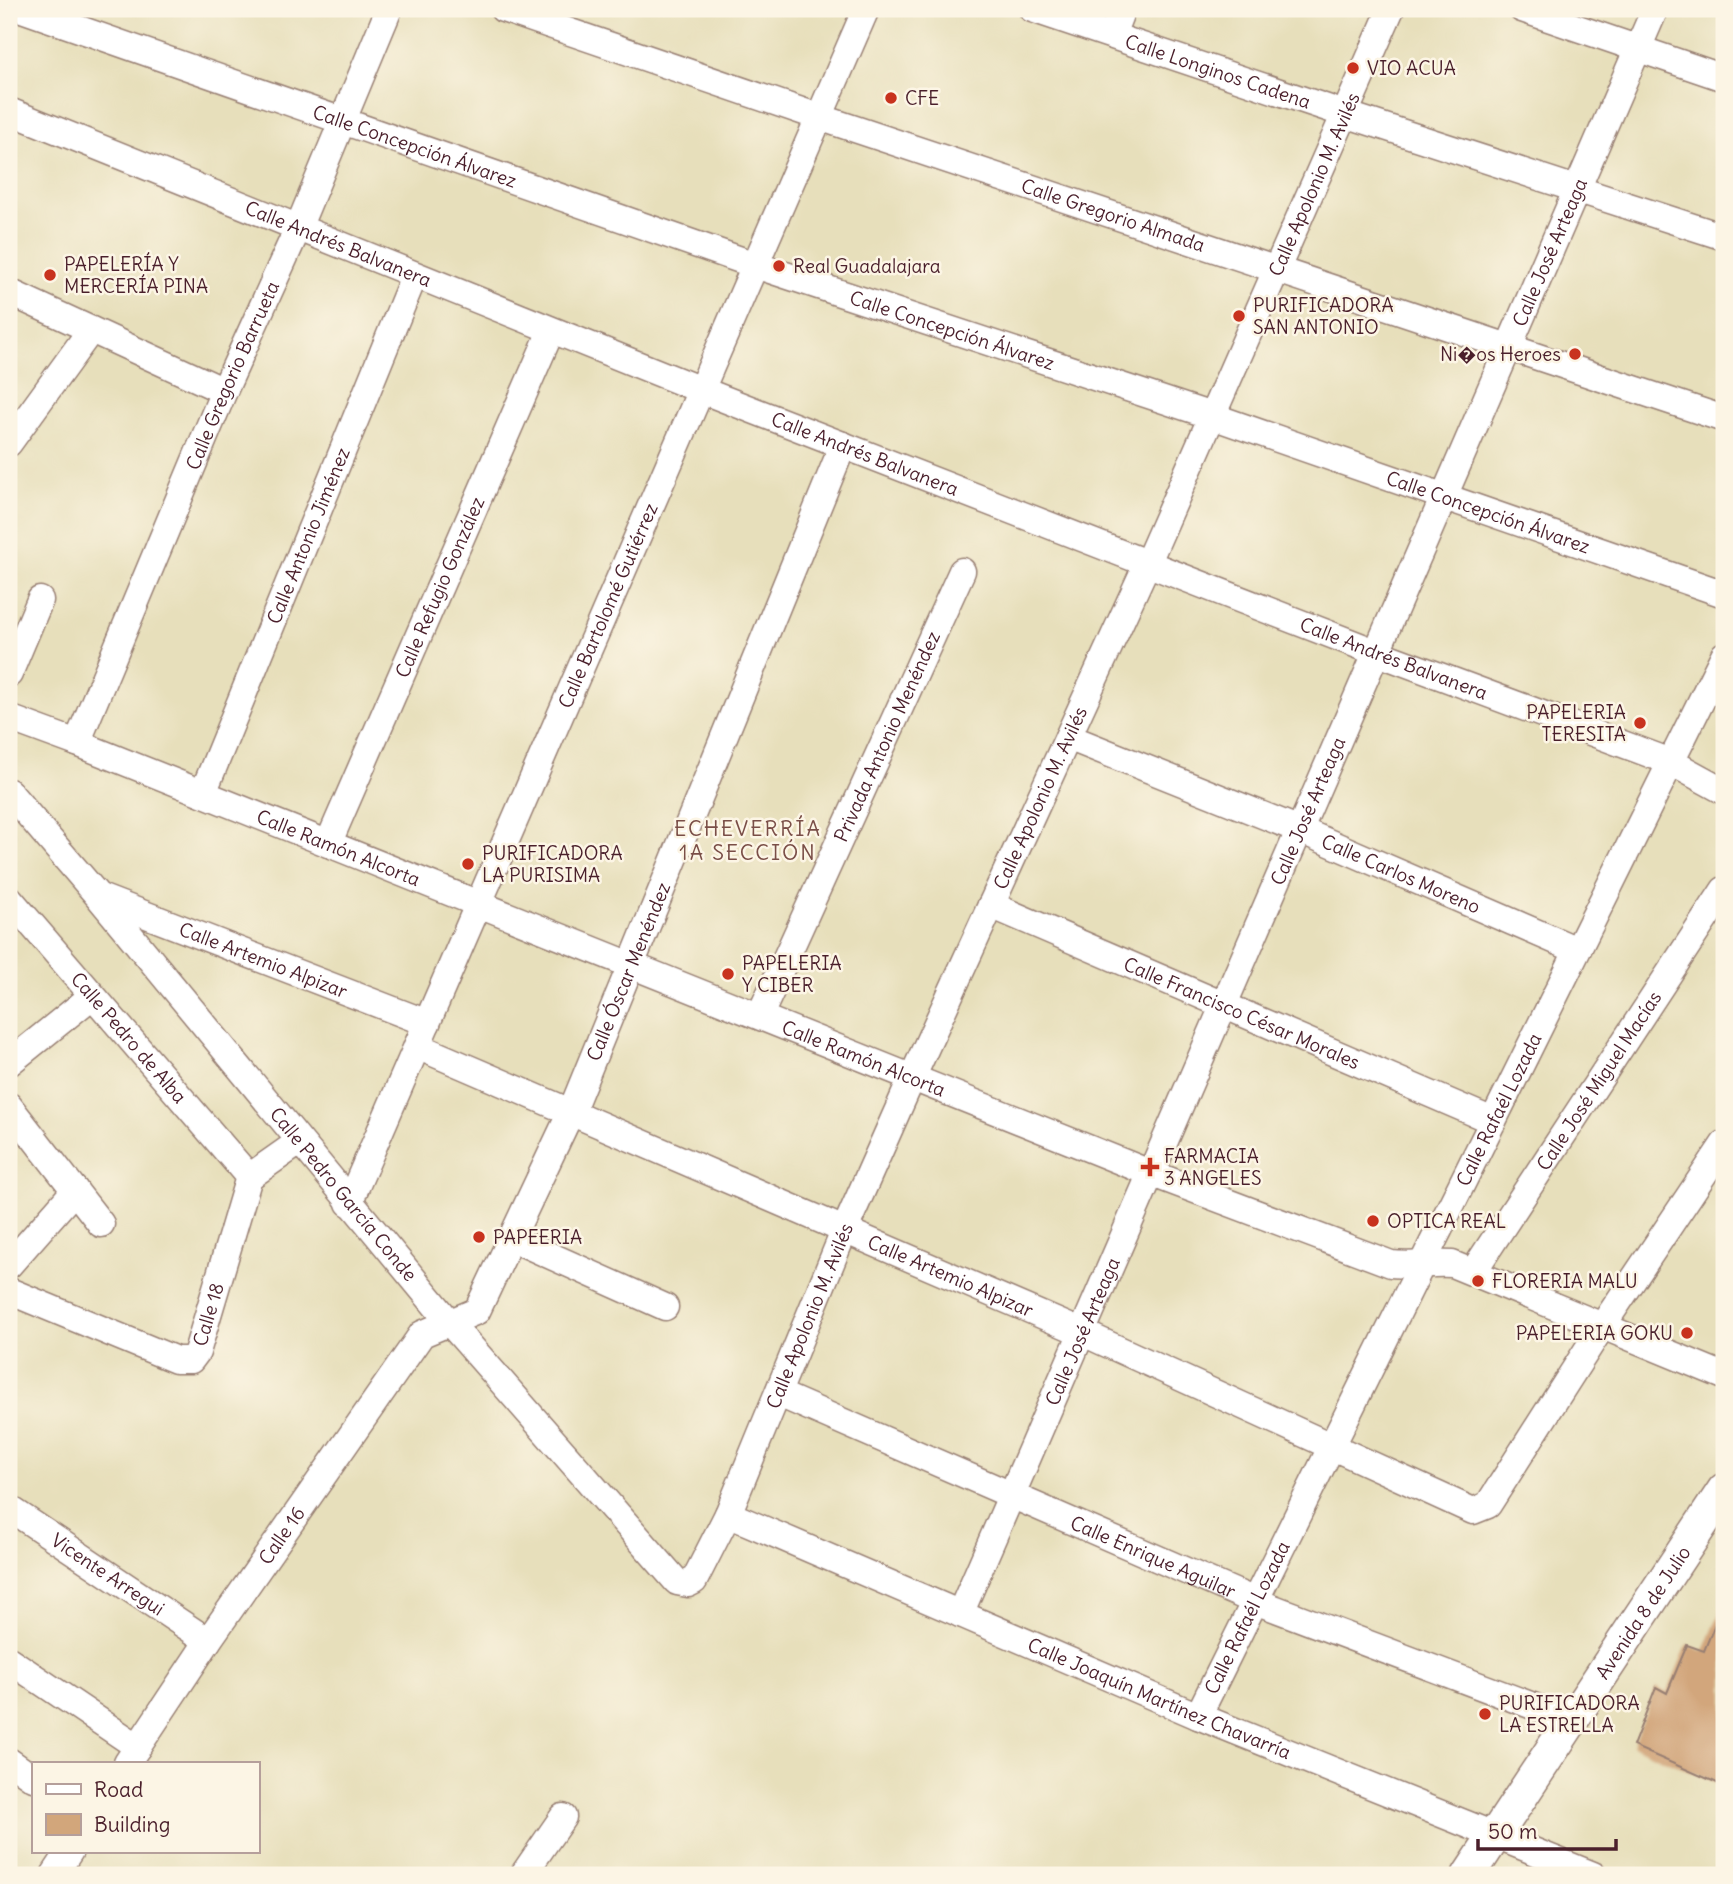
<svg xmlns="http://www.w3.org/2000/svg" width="1733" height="1884" font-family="Delius,sans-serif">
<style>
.building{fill:#d2a67b}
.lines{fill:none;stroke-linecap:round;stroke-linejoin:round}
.minor-casing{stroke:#987f73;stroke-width:29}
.major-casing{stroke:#987f73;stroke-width:36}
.minor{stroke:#fff;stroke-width:26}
.major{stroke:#fff;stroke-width:33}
.poi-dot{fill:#c8321e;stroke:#fcf5e5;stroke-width:2.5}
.labels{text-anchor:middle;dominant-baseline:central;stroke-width:5;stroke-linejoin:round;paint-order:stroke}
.poi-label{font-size:19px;fill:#4a1f2b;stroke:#fcf5e5;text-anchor:start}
.street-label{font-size:19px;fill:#4a1f2b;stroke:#fcf5e5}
.neighbourhood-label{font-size:21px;letter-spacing:2px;fill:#7a4e47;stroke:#fcf5e5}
</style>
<rect width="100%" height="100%" fill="#fcf5e5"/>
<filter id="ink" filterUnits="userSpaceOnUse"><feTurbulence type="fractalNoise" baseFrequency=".0143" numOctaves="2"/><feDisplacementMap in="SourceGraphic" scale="14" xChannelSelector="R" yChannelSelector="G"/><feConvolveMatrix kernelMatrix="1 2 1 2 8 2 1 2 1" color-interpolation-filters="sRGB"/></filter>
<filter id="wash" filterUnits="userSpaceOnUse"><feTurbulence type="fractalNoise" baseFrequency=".00686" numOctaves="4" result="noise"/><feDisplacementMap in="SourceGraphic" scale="28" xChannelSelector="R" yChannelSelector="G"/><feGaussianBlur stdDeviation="1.57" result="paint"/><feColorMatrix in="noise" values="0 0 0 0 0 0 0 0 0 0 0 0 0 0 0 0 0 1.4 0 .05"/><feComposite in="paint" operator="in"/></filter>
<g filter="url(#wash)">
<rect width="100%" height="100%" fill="#e7dfbb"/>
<g id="blocks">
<!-- building -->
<path class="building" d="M1724 1602V1786L1633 1746 1656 1687 1667 1693 1687 1645 1704 1651Z"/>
</g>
</g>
<g filter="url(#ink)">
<use href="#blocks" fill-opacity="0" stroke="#987f73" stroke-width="2"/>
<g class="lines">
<defs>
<g id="minor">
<path id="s1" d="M22 9 755 265 1212 416 1724 594"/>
<path id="s2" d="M503 9 819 117 1724 419"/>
<path id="s3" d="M1032 9 1345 114 1724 237"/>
<path d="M1522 9 1724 78"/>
<path d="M1112 35 1122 9"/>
<path id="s4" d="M9 111 701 390 1378 653 1671 762 1724 791"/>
<path d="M9 292 224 391"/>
<path d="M9 443 91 330"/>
<path d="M9 674 40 600"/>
<path id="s5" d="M9 718 77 743 1150 1173 1391 1264C1412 1266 1431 1263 1452 1264L1724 1376"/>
<path id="s6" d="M1068 737 1300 830 1577 950"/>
<path id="s7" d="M77 743 224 391 298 228 389 9"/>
<path id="s8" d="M9 792 98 896 450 1323 677 1582 688 1584 694 1581 728 1514 845 1229 912 1078 1147 564 1391 9"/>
<path id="s9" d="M203 793 414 276"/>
<path id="s10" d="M328 844 551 331"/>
<path id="s11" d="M100 897 427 1023"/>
<path id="s12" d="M9 898 249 1177"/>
<path id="s13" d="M991 905 1493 1121"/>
<path id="s14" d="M760 1015 962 571"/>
<path id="s15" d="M417 1046 1081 1332 1473 1511 1488 1505 1603 1325 1724 1144"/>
<path d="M9 1063 92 996"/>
<path d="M9 1106 101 1224"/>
<path id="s16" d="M349 1203 866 9"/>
<path d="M511 1238 665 1307"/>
<path d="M9 1265 75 1190"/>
<path id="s17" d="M1473 1272 1724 890"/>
<path id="s18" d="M9 1291 176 1360H191L197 1352 249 1177 299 1142"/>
<path id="s19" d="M779 1394 1255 1601 1570 1720"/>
<path id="s20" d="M9 1508 208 1641"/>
<path id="s21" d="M728 1514 1198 1716 1593 1875"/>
<path id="s22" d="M960 1614 1655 9"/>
<path d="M9 1660 138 1747"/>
<path id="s23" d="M1198 1716 1724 655"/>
<path d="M9 1761 33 1778"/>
<path id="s24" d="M127 1763 208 1641 422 1334 477 1311 571 1112 843 445"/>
<path d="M54 1875 70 1851"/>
<path d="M523 1875 563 1817"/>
</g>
<g id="major">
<path id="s25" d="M1469 1875 1724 1490"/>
</g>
</defs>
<!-- minor casing -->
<use href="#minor" class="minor-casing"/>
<!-- major casing -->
<use href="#major" class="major-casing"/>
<!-- minor -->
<use href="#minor" class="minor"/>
<!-- major -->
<use href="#major" class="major"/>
</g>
</g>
<!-- markers -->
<g class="poi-dot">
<circle cx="1353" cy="68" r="7"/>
<circle cx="891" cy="98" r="7"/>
<circle cx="779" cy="266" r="7"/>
<circle cx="50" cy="275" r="7"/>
<circle cx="1239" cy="316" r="7"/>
<circle cx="1575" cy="354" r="7"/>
<circle cx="1640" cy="723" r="7"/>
<circle cx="468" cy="864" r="7"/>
<circle cx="728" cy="974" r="7"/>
<path d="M1146.5 1156.5h7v7h7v7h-7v7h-7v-7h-7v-7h7z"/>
<circle cx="1373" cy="1221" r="7"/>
<circle cx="479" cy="1237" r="7"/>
<circle cx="1478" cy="1281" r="7"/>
<circle cx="1687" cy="1333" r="7"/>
<circle cx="1485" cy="1714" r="7"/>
</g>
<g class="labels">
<!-- poi labels -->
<g class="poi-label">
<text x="1367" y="68">VIO ACUA</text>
<text x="905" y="98">CFE</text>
<text x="64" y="264">PAPELERÍA Y<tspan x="64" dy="22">MERCERÍA PINA</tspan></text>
<text x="793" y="266">Real Guadalajara</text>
<text x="1253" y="305">PURIFICADORA<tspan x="1253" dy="22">SAN ANTONIO</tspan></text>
<text x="1561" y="354" text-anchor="end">Ni�os Heroes</text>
<text x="1626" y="712" text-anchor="end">PAPELERIA<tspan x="1626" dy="22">TERESITA</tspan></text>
<text x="482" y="853">PURIFICADORA<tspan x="482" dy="22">LA PURISIMA</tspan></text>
<text x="742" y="963">PAPELERIA<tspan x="742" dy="22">Y CIBER</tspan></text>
<text x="1164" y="1156">FARMACIA<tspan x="1164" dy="22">3 ANGELES</tspan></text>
<text x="1387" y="1221">OPTICA REAL</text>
<text x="493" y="1237">PAPEERIA</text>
<text x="1492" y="1281">FLORERIA MALU</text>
<text x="1673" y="1333" text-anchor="end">PAPELERIA GOKU</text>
<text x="1499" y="1703">PURIFICADORA<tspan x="1499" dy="22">LA ESTRELLA</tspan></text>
</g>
<!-- street labels -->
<g class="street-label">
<text stroke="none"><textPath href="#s3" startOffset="196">Calle Longinos Cadena</textPath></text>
<text stroke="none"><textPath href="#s1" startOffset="416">Calle Concepción Álvarez</textPath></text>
<text stroke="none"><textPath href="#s8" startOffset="2581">Calle Apolonio M. Avilés</textPath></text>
<text stroke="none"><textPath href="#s2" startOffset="644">Calle Gregorio Almada</textPath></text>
<text stroke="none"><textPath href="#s4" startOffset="355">Calle Andrés Balvanera</textPath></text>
<text stroke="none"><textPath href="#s22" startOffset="1484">Calle José Arteaga</textPath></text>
<text stroke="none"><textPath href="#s1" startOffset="984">Calle Concepción Álvarez</textPath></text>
<text stroke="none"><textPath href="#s7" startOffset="399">Calle Gregorio Barrueta</textPath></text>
<text stroke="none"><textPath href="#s4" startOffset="922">Calle Andrés Balvanera</textPath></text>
<text stroke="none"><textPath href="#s1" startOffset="1550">Calle Concepción Álvarez</textPath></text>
<text stroke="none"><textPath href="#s9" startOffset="278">Calle Antonio Jiménez</textPath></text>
<text stroke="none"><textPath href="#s10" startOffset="280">Calle Refugio González</textPath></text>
<text stroke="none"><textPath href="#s16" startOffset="651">Calle Bartolomé Gutiérrez</textPath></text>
<text stroke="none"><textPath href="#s4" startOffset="1489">Calle Andrés Balvanera</textPath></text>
<text stroke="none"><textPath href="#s14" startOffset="306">Privada Antonio Menéndez</textPath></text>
<text stroke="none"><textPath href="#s8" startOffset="1909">Calle Apolonio M. Avilés</textPath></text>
<text stroke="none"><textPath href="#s22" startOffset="875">Calle José Arteaga</textPath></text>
<text stroke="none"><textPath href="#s5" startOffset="354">Calle Ramón Alcorta</textPath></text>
<text stroke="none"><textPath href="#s6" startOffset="360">Calle Carlos Moreno</textPath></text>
<text stroke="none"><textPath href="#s11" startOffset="175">Calle Artemio Alpizar</textPath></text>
<text stroke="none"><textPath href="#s24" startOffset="952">Calle Óscar Menéndez</textPath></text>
<text stroke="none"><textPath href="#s13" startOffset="273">Calle Francisco César Morales</textPath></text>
<text stroke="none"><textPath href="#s12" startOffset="184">Calle Pedro de Alba</textPath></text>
<text stroke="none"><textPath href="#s5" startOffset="920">Calle Ramón Alcorta</textPath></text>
<text stroke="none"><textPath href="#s17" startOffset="229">Calle José Miguel Macías</textPath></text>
<text stroke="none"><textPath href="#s23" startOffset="677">Calle Rafaél Lozada</textPath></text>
<text stroke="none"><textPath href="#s8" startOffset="523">Calle Pedro García Conde</textPath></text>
<text stroke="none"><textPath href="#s15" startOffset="581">Calle Artemio Alpizar</textPath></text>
<text stroke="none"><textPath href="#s18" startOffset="245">Calle 18</textPath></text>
<text stroke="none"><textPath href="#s8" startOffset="1342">Calle Apolonio M. Avilés</textPath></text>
<text stroke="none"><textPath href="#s22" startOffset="308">Calle José Arteaga</textPath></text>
<text stroke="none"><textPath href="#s24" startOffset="275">Calle 16</textPath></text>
<text stroke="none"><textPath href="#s19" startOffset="408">Calle Enrique Aguilar</textPath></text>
<text stroke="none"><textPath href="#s20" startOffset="119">Vicente Arregui</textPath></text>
<text stroke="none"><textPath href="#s25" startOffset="315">Avenida 8 de Julio</textPath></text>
<text stroke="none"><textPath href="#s23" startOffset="110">Calle Rafaél Lozada</textPath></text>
<text stroke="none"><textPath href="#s21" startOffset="469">Calle Joaquín Martínez Chavarría</textPath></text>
</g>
<!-- neighbourhood labels -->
<g class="neighbourhood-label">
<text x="748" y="828">ECHEVERRÍA<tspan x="748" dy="24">1A SECCIÓN</tspan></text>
</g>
</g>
<!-- margin -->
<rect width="1733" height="1884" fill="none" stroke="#fcf5e5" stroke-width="35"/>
<!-- legend -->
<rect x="32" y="1762" width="228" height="91" fill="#fcf5e5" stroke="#b59f9b" stroke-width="2"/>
<rect x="46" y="1784" width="35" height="10" fill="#ffffff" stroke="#b59f9b" stroke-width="2"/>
<text x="94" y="1797" font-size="21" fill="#4a1f2b">Road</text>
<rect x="46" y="1814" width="35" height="21" fill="#d2a67b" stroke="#b59f9b" stroke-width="2"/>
<text x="94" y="1832" font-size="21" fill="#4a1f2b">Building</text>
<!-- scale -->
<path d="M1478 1839v10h138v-10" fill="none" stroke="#4a1f2b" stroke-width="3.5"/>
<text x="1488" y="1839" font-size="21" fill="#4a1f2b" stroke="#fcf5e5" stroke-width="5" paint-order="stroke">50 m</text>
</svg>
